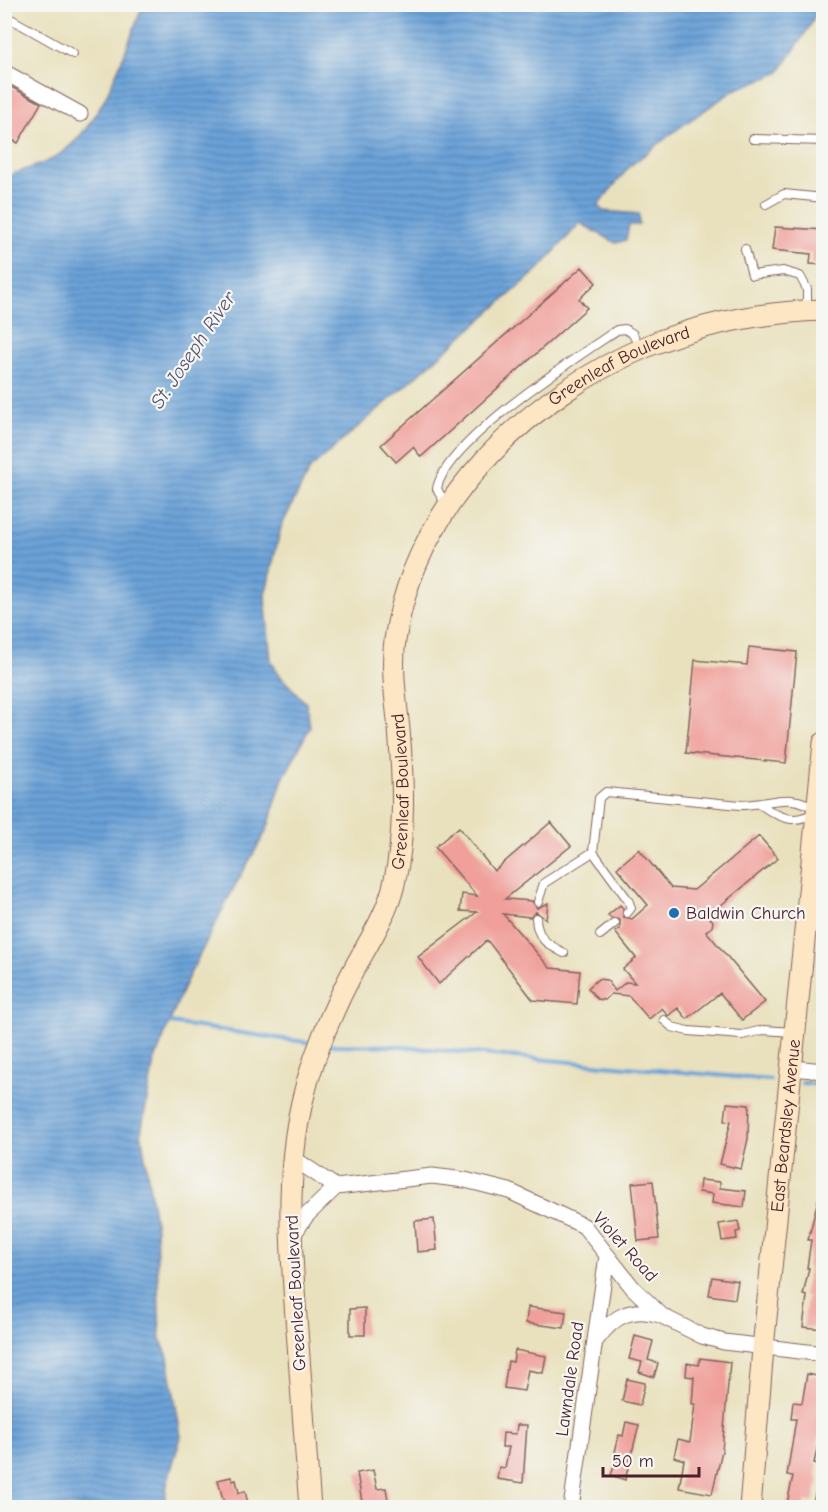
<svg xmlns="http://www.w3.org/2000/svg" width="828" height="1512" font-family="'Comic Neue',sans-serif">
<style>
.water{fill:url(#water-rules);stroke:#5a6082;stroke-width:1.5}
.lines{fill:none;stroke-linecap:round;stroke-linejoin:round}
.stream{stroke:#6aa2d8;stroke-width:4}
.building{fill:#f09f9a}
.lane-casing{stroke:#82635e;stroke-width:10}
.street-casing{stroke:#82635e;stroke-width:17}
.secondary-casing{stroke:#82635e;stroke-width:23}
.lane{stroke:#fff;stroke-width:8}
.street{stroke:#fff;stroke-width:15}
.secondary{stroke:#fce6c4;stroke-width:21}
.poi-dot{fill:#1f6fb2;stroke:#f6f6f2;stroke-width:2}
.labels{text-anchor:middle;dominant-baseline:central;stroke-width:4.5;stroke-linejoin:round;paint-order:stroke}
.street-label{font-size:18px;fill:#4a1f2b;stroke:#f6f6f2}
.poi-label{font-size:18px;fill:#4a1f2b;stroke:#f6f6f2;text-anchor:start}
.water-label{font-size:20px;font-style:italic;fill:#575370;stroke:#f6f6f2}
</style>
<defs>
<pattern id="water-rules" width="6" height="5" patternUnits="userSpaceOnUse" patternTransform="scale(1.5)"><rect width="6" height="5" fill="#6aa2d8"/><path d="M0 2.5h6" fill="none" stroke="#5983af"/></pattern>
</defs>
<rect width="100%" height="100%" fill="#f6f6f2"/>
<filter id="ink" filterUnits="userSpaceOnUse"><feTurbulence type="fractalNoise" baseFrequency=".0167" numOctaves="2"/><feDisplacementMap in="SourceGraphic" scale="12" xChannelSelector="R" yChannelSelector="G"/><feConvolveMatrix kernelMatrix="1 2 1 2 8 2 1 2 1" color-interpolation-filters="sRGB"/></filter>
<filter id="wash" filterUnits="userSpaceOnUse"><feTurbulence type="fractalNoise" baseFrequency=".008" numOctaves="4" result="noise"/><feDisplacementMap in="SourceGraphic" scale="24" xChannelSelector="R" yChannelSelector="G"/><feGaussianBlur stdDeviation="1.35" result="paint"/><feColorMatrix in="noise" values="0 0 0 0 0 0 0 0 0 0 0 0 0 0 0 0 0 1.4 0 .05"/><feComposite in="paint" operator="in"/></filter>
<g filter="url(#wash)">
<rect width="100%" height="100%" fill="#e9e1be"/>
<!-- water -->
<path class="water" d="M143 5H819L810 26 779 73 736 89 679 128 630 166 598 205 603 211 639 214V225H629L626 240 616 243 580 223 539 269 310 469 281 527 265 596 271 661 281 677 306 703 310 727 282 781 267 830 232 891 184 986 154 1062 141 1132 156 1229 160 1338 168 1357 181 1437 167 1483 164 1507H5V180L10 175C25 169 44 165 57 156 104 126 123 54 143 5Z"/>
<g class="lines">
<!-- stream -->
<path class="stream" d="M170 1023 312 1043
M328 1045 395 1046 770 1080
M802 1083 824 1085"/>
</g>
<g id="blocks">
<!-- building -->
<path class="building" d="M4 83 41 103 18 143 4 136Z
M775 227 824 230V265L810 264 811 254 772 250Z
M582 267 596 283 579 299 587 308 421 457 413 447 396 462 381 445Z
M749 647 797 652 786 763 686 753 695 660 747 665Z
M551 822 571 846 505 899 532 901 537 908 548 903 546 919 536 912 530 917 503 914 550 968 580 971 577 1004 533 1000 487 940 439 984 418 957 477 912 460 911 462 894 477 896 435 847 459 827 494 871Z
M759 836 778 858 708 916 713 921 712 927 706 931 765 1002 742 1020 720 993 687 1019 678 1008 668 1016 662 1008 649 1019 629 996 611 994 605 1000 597 999 588 988 598 979 607 980 615 991 626 982 635 983 623 969 636 958 615 932 620 929V920L611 918 608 915 620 905 623 908V917L632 919 648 905 617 868 639 849 671 888 694 890Z
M727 1103 749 1105 748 1139 741 1169 720 1164 731 1121 725 1120Z
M700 1180 720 1182V1188L746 1191 744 1207 712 1203 713 1194 699 1192Z
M653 1181 659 1239 638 1241 632 1183Z
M819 1196H824V1329L803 1327 807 1296 803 1295 809 1268H807L811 1240H808Z
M434 1219 437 1250 417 1252 415 1221Z
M738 1221 740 1231 736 1232 737 1239 722 1241 719 1224Z
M712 1277 738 1281 735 1299 709 1295Z
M528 1307 566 1312 564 1328 526 1323Z
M365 1308V1335H350V1309Z
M635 1336 653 1341 648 1360 658 1363 654 1377 639 1372 642 1362 629 1359Z
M515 1350 546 1356 543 1373 528 1370 524 1391 504 1388 508 1361 513 1362Z
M700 1358 730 1362 722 1451 712 1494 679 1488 684 1460 674 1457 678 1439 690 1442 695 1404H692L694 1377 686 1376 687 1363 699 1365Z
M807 1374 822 1377 821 1382H824V1397H821L818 1418H824V1430H821L814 1463 818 1464 816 1477 819 1478 813 1503 805 1501 804 1508H786L793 1476 787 1475 796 1419H791L793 1402 802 1403Z
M627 1379 645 1383 640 1405 622 1401Z
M626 1422 639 1425 625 1480 611 1475 619 1453 615 1452 619 1435 623 1436Z
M517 1425H527L523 1483 497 1479 499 1467 505 1468 509 1447H502L503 1433 516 1434Z
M373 1470 377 1489 386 1488 388 1500 375 1502 376 1508H363L357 1473Z
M231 1477 232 1481 236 1480 239 1493 245 1491 249 1508H225L218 1480Z"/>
</g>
</g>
<g filter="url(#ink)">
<use href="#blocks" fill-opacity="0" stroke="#82635e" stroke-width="1.5"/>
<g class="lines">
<defs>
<path id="lane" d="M4 15 73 54
M753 139 824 141
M766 204 784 194 824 198
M745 249 752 275 783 271 800 276 807 289V309
M446 505 437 489C444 443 577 357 617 330L625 329 633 334 640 349
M593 852 599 798 606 792 740 805C769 805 793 790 817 811 796 825 781 819 761 805
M538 902 544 883 593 852 628 900 631 908 627 913
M536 918C537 939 547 944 564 953
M600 935 615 923
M664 1020 672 1027 688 1031 742 1035 763 1030 794 1032"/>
<path id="street" d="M4 72 80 114
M792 1068 824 1071
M293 1158 336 1187 432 1176 465 1180 509 1191 584 1226 633 1288 662 1316 702 1336 724 1342 824 1354
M291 1238 306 1216 336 1187
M597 1339C614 1316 631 1306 660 1315
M571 1508 607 1256"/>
<g id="secondary">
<path id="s1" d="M310 1508C306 1448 301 1389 297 1330 291 1254 285 1176 302 1102 313 1055 331 1013 353 971 368 943 387 915 394 884 406 834 403 779 399 729 396 701 391 668 395 640 415 504 528 396 650 345 705 323 765 312 824 310"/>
<path id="s2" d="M750 1508 763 1348 824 743"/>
</g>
</defs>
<!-- lane casing -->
<use href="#lane" class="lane-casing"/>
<!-- street casing -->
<use href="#street" class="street-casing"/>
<!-- secondary casing -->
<use href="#secondary" class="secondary-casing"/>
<!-- lane -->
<use href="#lane" class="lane"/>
<!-- street -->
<use href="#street" class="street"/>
<!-- secondary -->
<use href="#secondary" class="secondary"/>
</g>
</g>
<!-- markers -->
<circle class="poi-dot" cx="674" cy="913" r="6"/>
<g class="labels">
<!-- street labels -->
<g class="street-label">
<text stroke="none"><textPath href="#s1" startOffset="1260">Greenleaf Boulevard</textPath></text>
<text stroke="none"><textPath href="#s1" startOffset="738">Greenleaf Boulevard</textPath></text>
<text stroke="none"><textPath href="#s2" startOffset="384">East Beardsley Avenue</textPath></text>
<text transform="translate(625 1247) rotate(48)">Violet Road</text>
<text transform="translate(296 1293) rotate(-93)">Greenleaf Boulevard</text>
<text transform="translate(570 1379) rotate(-82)">Lawndale Road</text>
</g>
<!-- poi labels -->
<g class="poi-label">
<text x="686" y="913">Baldwin Church</text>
</g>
<!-- water labels -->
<g class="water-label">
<text transform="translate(193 350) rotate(-56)">St. Joseph River</text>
</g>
</g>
<!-- margin -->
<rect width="828" height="1512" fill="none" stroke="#f6f6f2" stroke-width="24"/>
<!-- scale -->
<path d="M603 1467v9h96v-9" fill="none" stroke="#4a1f2b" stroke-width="3"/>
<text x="612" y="1467" font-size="18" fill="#4a1f2b" stroke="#f6f6f2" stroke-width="4.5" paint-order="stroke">50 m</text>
</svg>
